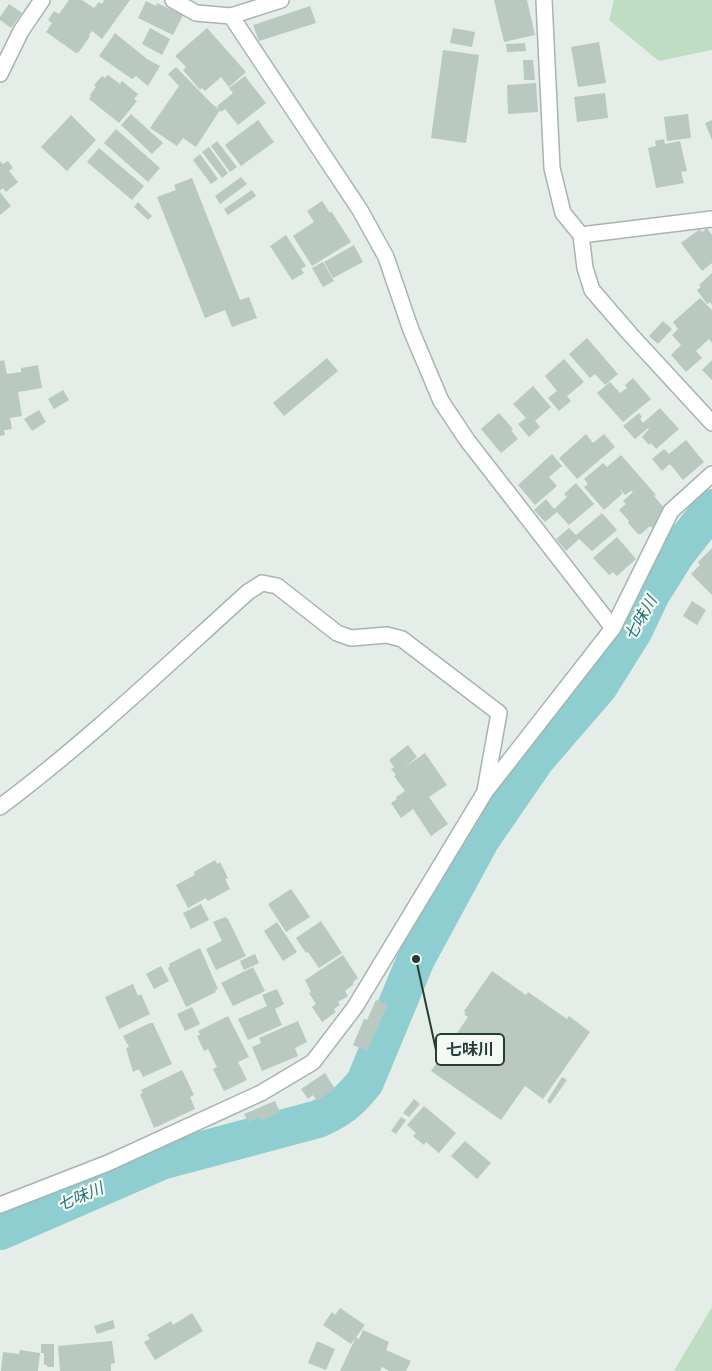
<svg xmlns="http://www.w3.org/2000/svg" width="712" height="1371" font-family="'Open Sans','Noto Sans JP',sans-serif">
<style>
.green{fill:#beddc3}
.lines{fill:none;stroke-linecap:round;stroke-linejoin:round}
.river{stroke:#8ecdd0;stroke-width:38}
.building{fill:#b9c8c1}
.minor-casing{stroke:#a7b5ae;stroke-width:18}
.minor{stroke:#fff;stroke-width:15}
.labels{text-anchor:middle;dominant-baseline:central;stroke-width:4.5;stroke-linejoin:round;paint-order:stroke}
.water-label{font-size:16px;font-style:italic;fill:#207478;stroke:#f5f9f6}
.leader{fill:none;stroke:#243e34;stroke-width:2}
.callout-dot{fill:#243e34;stroke:#f5f9f6;stroke-width:2}
.callout{fill:#f5f9f6;stroke:#243e34;stroke-width:2}
.callout-label{font-size:16px;text-anchor:middle;font-weight:bold;fill:#243e34}
</style>
<rect width="100%" height="100%" fill="#e4ede8"/>
<!-- green -->
<path class="green" d="M614 0H712V50L659 61 609 20Z
M712 1307V1371H674Z"/>
<g class="lines">
<!-- river -->
<path class="river" d="M0 1231 161 1161 318 1119C340 1109 350 1101 365 1082L416 959 481 839 536 759 599 686 634 630 651 594 676 554 712 508"/>
</g>
<!-- building -->
<path class="building" d="M69 0H82L94 8 99 2 102 4 104 0H130L102 39 92 31 89 35 90 36 79 52 76 53 46 32 52 23 48 20 54 11 59 14Z
M494 0H527L535 35 504 42Z
M146 1 156 6 157 3 183 15 173 35 138 18Z
M9 4 22 13 11 28 0 20V17Z
M310 6 316 23 259 41 253 25Z
M150 28 170 39 162 55 142 44Z
M207 28 246 72 229 87 221 77 205 91 202 88 200 90 183 70 186 67 175 56Z
M453 28 475 32 472 47 450 43Z
M115 33 147 59 160 66 148 86 136 76 132 79 99 56Z
M599 42 606 83 578 87 571 47Z
M525 43 526 51 507 52 506 44Z
M443 50 479 55 466 143 431 138Z
M523 60H533L535 80H524Z
M176 67 212 104 220 110 196 147 183 138 177 146 150 128 179 86 168 74Z
M108 75 120 84 122 81 138 94 134 99 137 101 119 123 89 99 91 96 90 95 96 87 94 85 102 76 105 78Z
M245 76 266 103 238 125 225 109 221 112 217 106 233 93 229 88Z
M536 83 538 112 508 114 507 85Z
M605 93 608 118 577 122 574 97Z
M131 114 163 143 152 154 121 125Z
M688 114 691 138 667 141 664 117Z
M71 115 96 140 67 171 41 147Z
M258 120 274 142 241 166 225 145Z
M712 120V140L705 123Z
M116 129 160 168 148 182 104 143Z
M664 139 665 144 680 141 687 171 681 172 684 183 656 188 648 148 656 146 655 141Z
M217 141 237 167 230 172 211 146Z
M209 147 228 173 222 178 202 152Z
M99 148 144 186 132 200 87 162Z
M200 154 218 179 211 184 193 160Z
M0 161 3 164 8 161 13 168 9 171 18 182 6 192 3 188 0 191Z
M241 177 247 184 220 204 215 196Z
M192 178 240 300 249 297 257 318 232 327 225 310 205 318 157 197 176 190 174 185Z
M252 190 256 196 228 215 224 209Z
M0 192 11 206 0 215Z
M322 201 330 213 331 211 351 242 312 266 293 236 314 222 307 211Z
M138 202 152 216 148 220 134 207Z
M707 228 712 235V263L702 271 681 243 700 229 702 232Z
M286 235 306 266 301 269 304 273 292 280 270 246Z
M354 245 363 262 333 278 324 262Z
M323 262 334 281 323 287 312 268Z
M712 273V305L710 302 707 304 697 290 701 287 699 285Z
M700 298 712 310V343L709 339 696 351 702 358 686 372 671 355 681 345 672 335 678 329 673 322Z
M663 321 672 329 658 344 649 336Z
M587 338 618 374 605 385 595 374 590 378 569 354Z
M327 358 338 371 284 416 273 403Z
M564 359 584 382 567 396 571 401 559 411 548 398 557 391 545 376Z
M4 360 7 374 21 372V368L38 365 42 388 18 392 22 416 10 418 12 429 4 430 5 435 0 436V361Z
M712 360V380L702 370Z
M633 378 651 399 623 422 597 393 610 382 620 393 627 388 625 385Z
M533 386 551 407 535 421 540 427 529 437 518 424 526 418 513 404Z
M63 390 69 400 54 409 48 399Z
M660 408 679 429 656 449 651 443 649 445 642 437 649 429 648 428 635 439 623 426 639 413 642 417 640 419 643 423Z
M39 410 46 422 32 431 24 419Z
M499 413 513 429 511 430 518 439 501 453 481 429Z
M586 434 593 443 604 434 615 447 577 479 559 458Z
M686 440 704 462 683 480 670 464 662 471 652 459 664 449 669 454Z
M552 454 562 466 549 477 557 486 535 505 518 485Z
M621 455 656 495 654 496 665 509 660 514 663 518 652 528 650 526 641 534H638L628 523 629 521 619 510 626 504 623 501 633 492 631 491 625 495 620 489 622 494 604 510 584 487 588 484 584 479 603 463 607 467Z
M576 483 594 504 569 525 557 512 545 522 534 510 546 499 554 509 567 497 564 494Z
M602 513 617 530 592 551 579 539 566 551 556 539 569 528 576 535Z
M617 537 636 559 617 576 613 572 609 575 593 558Z
M712 548V595L691 574 700 565 698 562Z
M692 601 706 610 697 625 683 616Z
M408 745 417 757 404 768 425 753 447 785 429 797 448 824 431 836 413 809 401 818 391 803 397 799 396 797 405 791 394 776 396 775 391 769 394 767 389 760Z
M215 860 217 864 220 862 228 878 225 879 230 889 208 901 206 898 188 908 176 885 195 875 194 872Z
M291 889 310 917 286 932 268 904Z
M201 904 209 920 191 929 183 913Z
M225 917 228 919 246 956 216 970 206 949 222 941 213 922Z
M321 921 342 953 319 968 308 952 306 953 296 938Z
M277 922 297 952 283 961 264 931Z
M200 948 218 989 215 990 216 992 186 1007 168 968 170 966 169 964Z
M255 954 259 963 244 970 240 961Z
M343 955 358 978 353 982 354 984 345 991 348 996 338 1002 340 1005 334 1009 336 1012 322 1022 312 1007 316 1004 309 993 311 992 305 980Z
M161 966 169 981 154 989 146 974Z
M253 967 265 991 233 1006 221 983Z
M492 971 526 995 528 992 567 1019 569 1016 590 1032 543 1099 525 1086 501 1120 431 1071 468 1017 464 1014 466 1013 464 1011Z
M133 984 138 996 141 994 150 1014 119 1029 105 997Z
M277 989 284 1004 275 1009 282 1025 248 1040 238 1019 267 1006 262 995Z
M376 1000 388 1005 367 1051 353 1045 364 1019 367 1020Z
M192 1007 200 1024 185 1031 177 1014Z
M228 1016 249 1057 238 1062 247 1080 224 1091 213 1069 217 1067 208 1049 204 1051 197 1036 200 1035 198 1031Z
M298 1021 307 1042 295 1048 298 1056 262 1071 252 1047 261 1043 259 1038Z
M150 1023H153L172 1064 143 1077 139 1069 133 1072 126 1048 129 1047 123 1036Z
M182 1070 194 1095 190 1097 195 1109 154 1128 140 1094 143 1093 141 1090Z
M325 1073 335 1089 317 1101 313 1095 308 1099 301 1089Z
M562 1077 567 1080 550 1104 547 1101Z
M414 1099 420 1104 409 1117 403 1113Z
M275 1101 280 1112 261 1121 260 1117 248 1122 244 1114Z
M424 1106 456 1133 439 1153 426 1142 424 1145 413 1136 416 1133 407 1125Z
M401 1117 406 1120 396 1134 391 1131Z
M465 1141 491 1163 477 1179 451 1156Z
M340 1308 365 1325 351 1344 323 1325 332 1312 335 1315Z
M192 1313 203 1331 155 1360 144 1342 150 1339 147 1335 171 1321 173 1325Z
M113 1320 115 1328 97 1334 94 1326Z
M363 1330 389 1342 386 1350 411 1361 406 1371H388V1370L382 1367 380 1371H340L356 1337 359 1339Z
M112 1341 115 1363 111 1364V1371H60L58 1346Z
M317 1341 335 1349 326 1370 308 1363Z
M41 1344H54V1367H47V1365H44V1353H41Z
M20 1350 40 1353 38 1371H1L3 1352 19 1354Z"/>
<g class="lines">
<defs>
<path id="minor" d="M173 0 196 13 231 16 281 0
M544 0 552 168 563 213 581 235 585 268 592 290 630 334 712 423
M231 16 360 210 386 257 411 330 441 401 467 440 613 628
M0 74 21 31 42 0
M581 235 712 219
M0 807C88 741 167 665 248 592L262 583 277 586 337 633 351 638 387 635 402 639 499 713 485 791
M0 1205 108 1163 261 1093 313 1062 355 1007 485 792 613 628 671 511 712 474"/>
</defs>
<!-- minor casing -->
<use href="#minor" class="minor-casing"/>
<!-- minor -->
<use href="#minor" class="minor"/>
</g>
<g class="labels">
<!-- water labels -->
<g class="water-label">
<text transform="translate(640 618) rotate(-60)">七味川</text>
<text transform="translate(80 1196) rotate(-23)">七味川</text>
</g>
</g>
<!-- callouts -->
<path class="leader" d="M416 959L436 1050"/>
<circle class="callout-dot" cx="416" cy="959" r="5"/>
<rect class="callout" x="436" y="1034" width="68" height="31" rx="5"/>
<g class="callout-label">
<text x="470" y="1055">七味川</text>
</g>
</svg>
